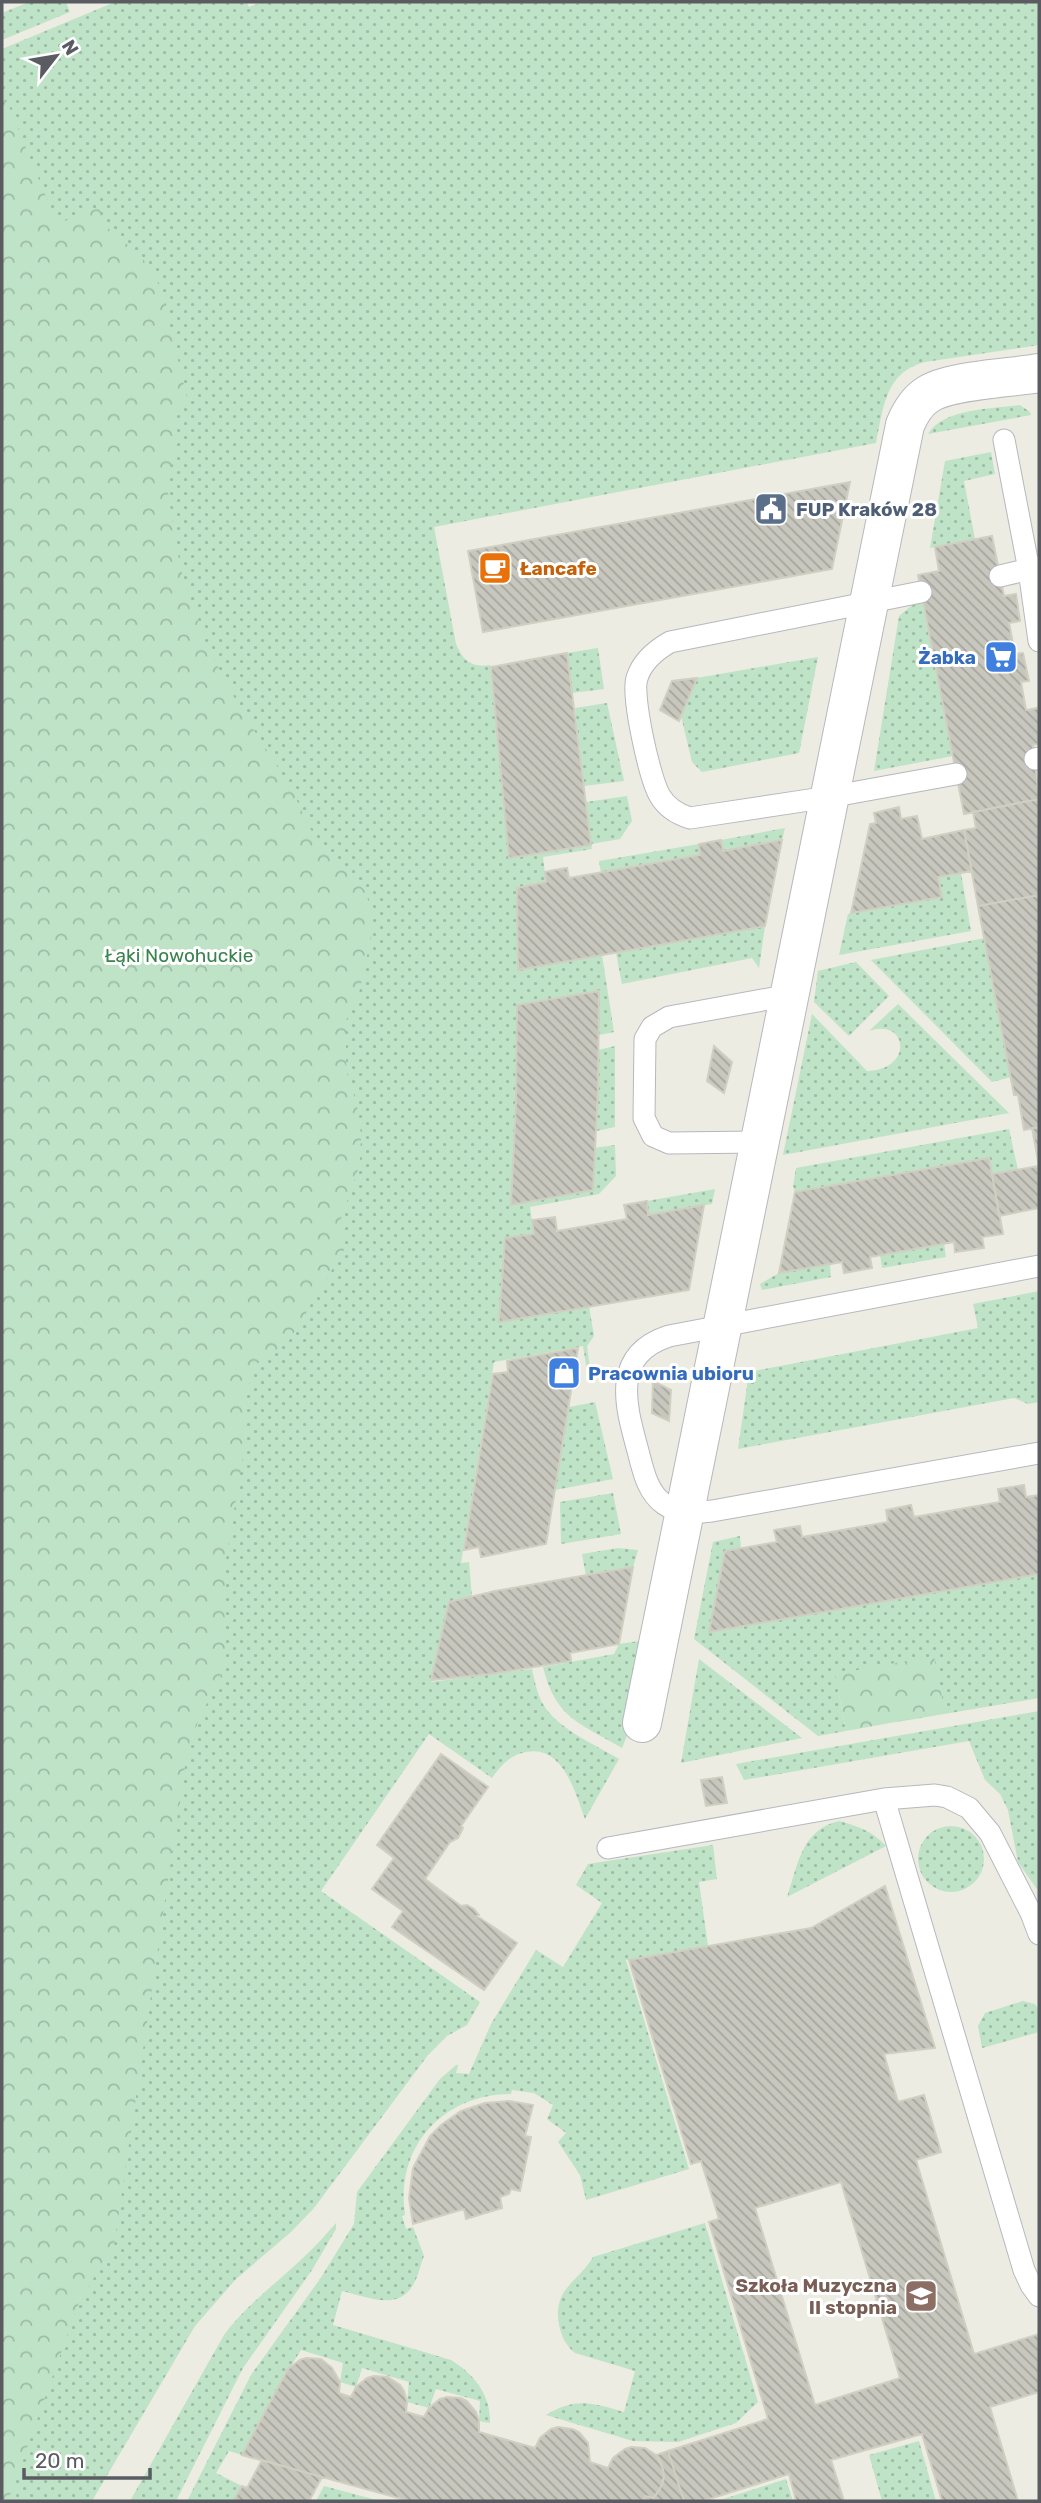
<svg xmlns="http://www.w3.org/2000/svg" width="1041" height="2503" font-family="Rubik,sans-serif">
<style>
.grass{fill:url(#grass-dots)}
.forest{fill:url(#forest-crowns)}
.building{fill:url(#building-back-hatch);stroke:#d1cfc1;stroke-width:2;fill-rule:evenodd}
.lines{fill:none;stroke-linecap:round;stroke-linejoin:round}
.lane-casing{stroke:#b7b8be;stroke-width:23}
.street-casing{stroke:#b7b8be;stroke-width:40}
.lane{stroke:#fff;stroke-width:21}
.street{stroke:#fff;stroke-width:38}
.labels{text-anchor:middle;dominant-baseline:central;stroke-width:6;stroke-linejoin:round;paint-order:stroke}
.service-label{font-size:19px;font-weight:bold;fill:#4e5e75;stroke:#fff;text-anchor:start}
.food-label{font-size:19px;font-weight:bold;fill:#c56008;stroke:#fff;text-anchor:start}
.shop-label{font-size:19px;font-weight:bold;fill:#366cbe;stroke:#fff;text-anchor:end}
.park-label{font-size:19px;fill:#39834d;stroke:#fff}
.education-label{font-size:19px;font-weight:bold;fill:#785e54;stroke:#fff;text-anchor:end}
</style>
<defs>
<pattern id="grass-dots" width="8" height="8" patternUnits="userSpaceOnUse" patternTransform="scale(1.75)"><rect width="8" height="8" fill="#bfe3c7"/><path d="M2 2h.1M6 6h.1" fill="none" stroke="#9ebba5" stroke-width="1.8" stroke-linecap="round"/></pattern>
<pattern id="forest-crowns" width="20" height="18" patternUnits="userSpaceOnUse" patternTransform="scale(1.75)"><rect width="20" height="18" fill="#bfe3c7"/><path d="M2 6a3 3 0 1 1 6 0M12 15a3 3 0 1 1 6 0" fill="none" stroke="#9ebba5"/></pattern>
<pattern id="building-back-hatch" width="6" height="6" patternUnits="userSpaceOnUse" patternTransform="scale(1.75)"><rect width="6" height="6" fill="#c7c7be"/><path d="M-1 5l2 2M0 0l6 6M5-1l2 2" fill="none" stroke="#a5a59e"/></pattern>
</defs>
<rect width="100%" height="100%" fill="#ecece2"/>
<!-- grass -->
<path class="grass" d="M29 2H66L70 12 2 40V13Z
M115 2H247L249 7 262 2H1039V345L925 362C885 372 883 409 876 443L434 527 456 644C463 661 472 668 490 665L509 857 586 802 627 796 632 821 620 839 591 844 592 849 543 857 546 882 517 888 518 970 602 955 614 1032 599 1035V992L516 1103 511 1205 592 1190 594 1148 615 1145 616 1176 599 1194 530 1207 534 1234 505 1238 499 1322 589 1306 594 1336 587 1346 591 1377H588L583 1346 494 1362 461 1563 469 1562 472 1597 449 1602 431 1682 532 1669C534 1678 536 1688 539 1696 551 1727 593 1743 619 1759L585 1819C575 1792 563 1745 526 1752 510 1755 501 1765 492 1778L429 1734 321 1891 480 2002 467 2025 447 2036 428 2055 314 2208 291 2232 236 2279 195 2326 92 2501H2V49Z
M1020 405 1030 412 1031 415 928 434C944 408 992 409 1020 405Z
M991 452 995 474 964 481 975 539 930 548 945 461Z
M922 601 953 756 874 771 899 616 911 606Z
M598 648 604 689 572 693 567 653Z
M818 657 799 753 702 772 692 762 681 716 697 678Z
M607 703 624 781 584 786 575 708Z
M785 828 782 840 723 851 721 840Z
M699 844 700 855 601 873 599 861Z
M961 873 971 931 839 955 848 914 942 897 938 877Z
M765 926 759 968 752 958 622 984 616 953Z
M985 938 1011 1077 992 1082 871 960Z
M856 962 889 996 849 1036 814 1002 818 971Z
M898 1004 1009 1113 783 1155 812 1014 867 1071C914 1070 908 1017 869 1031Z
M615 1046V1127L596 1131 598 1050Z
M1009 1129 1018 1170 992 1174 988 1158 795 1192 793 1186 796 1168Z
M715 1189 712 1204 648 1215 647 1201Z
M944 1243 946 1257 882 1268 880 1255Z
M830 1264 831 1277 762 1290 760 1284 779 1273Z
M1039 1291V1402L1028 1404 1014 1398 738 1449 749 1372 978 1328 973 1304Z
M595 1402 613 1479 555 1490 569 1407Z
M613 1493 621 1534 561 1544 560 1502Z
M740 1536 741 1548 710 1632 1039 1574V1698L897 1722 837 1684 846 1731 818 1736 694 1639 713 1542Z
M618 1548 638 1550 633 1567 586 1576 582 1554Z
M646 1640 633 1721 622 1748C580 1723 556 1719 543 1667L614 1654 619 1644Z
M699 1659 802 1738 681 1763Z
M1039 1711V1892L1018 1862 1008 1810 1000 1794 985 1780 969 1741 744 1780 736 1764Z
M839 1821C858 1826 872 1831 886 1846L787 1897C798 1865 801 1830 839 1821Z
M918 1859a33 33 0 1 1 66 0a33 33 0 1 1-66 0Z
M713 1845 717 1879 699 1882 708 1946 626 1960 689 2169 586 2200 580 2175 558 2142 566 2133 547 2119 553 2105 534 2093 512 2090 511 2094C443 2094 395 2147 405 2215L402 2216 406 2229 413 2227 424 2256C420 2265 419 2275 414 2283 399 2313 366 2296 342 2291L333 2325 451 2360C474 2374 491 2395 490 2423L479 2421 480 2401 436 2389 429 2408 407 2402 409 2382 362 2368 356 2387 340 2382 343 2363 301 2350 286 2374 242 2455 229 2451 216 2473 242 2486 233 2501H187L251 2375 320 2279 354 2224 357 2192 440 2079 456 2065H458L456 2073 469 2074 491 2024 536 1950 563 1967 602 1903 576 1885 588 1864Z
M1023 2001 1035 2004 1039 2010V2032L982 2048 978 2026 985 2013Z
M336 2223V2229L312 2270 243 2368 176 2501H130L224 2335C247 2304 278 2282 306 2255 317 2245 326 2234 336 2223Z
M705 2223 758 2402 736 2423 678 2442 633 2441 546 2415C576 2397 592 2403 624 2412L635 2371 575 2353C559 2341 552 2310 564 2292 573 2279 585 2271 593 2257Z
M919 2441 936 2501H882L869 2455Z
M786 2479 793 2501H717Z
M324 2486 380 2501H316Z"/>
<!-- forest -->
<path class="forest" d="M2 89 57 224 100 207 103 224 142 257 161 288 187 398 176 416 175 445 168 493 180 566 190 601 208 648 241 710 293 791 307 824 322 846 366 892 374 924 359 993 346 1021V1063L349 1086 356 1099 361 1134 360 1164 341 1219 344 1250 288 1342 254 1366 246 1398 243 1457 226 1559V1668L199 1718 186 1759 114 2246 80 2300 8 2501H2Z
M934 1656 945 1713 846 1731 835 1674Z"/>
<!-- building -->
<path class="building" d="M850 482 832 569 483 632 468 551Z
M992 536 1004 596 1016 594 1020 621 1009 623 1015 654 1023 653 1029 681 1021 682 1026 710 1038 708 1039 712V744L1033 745 1039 799 964 814 918 575 939 571 935 547Z
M567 653 591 845 509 858 491 667Z
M697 678 679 721 660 710 672 681Z
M1039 799V895L978 906 964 830 976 828 973 812Z
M899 807 901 819 917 816 922 839 964 830 972 871 938 877 942 897 851 913 870 824 876 823 874 813Z
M721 840 723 851 782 840 765 926 518 970 517 888 546 882 545 872 554 870 567 868 569 878 700 855 699 844Z
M1039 895V1127L1024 1130 1018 1095H1014L978 906Z
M599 991 598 1088 593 1190 511 1205 516 1103 517 1005Z
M714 1046 732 1062 724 1093 707 1081Z
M1039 1127V1208L999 1216 992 1174 1039 1166 1032 1128Z
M989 1158 1003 1234 982 1237 984 1248 955 1252 954 1242 870 1257 872 1268 844 1273 842 1262 779 1273 795 1192Z
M647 1201 648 1215 704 1205 689 1290 499 1322 505 1238 534 1234 532 1220 555 1217 557 1231 627 1219 624 1205Z
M578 1348 546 1544 481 1557 479 1547 464 1550 493 1374 508 1372 507 1361Z
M653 1381 671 1390 669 1421 652 1413Z
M1024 1485 1026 1497 1039 1495V1574L709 1632 725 1551 777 1542 774 1530 800 1526 802 1537 888 1522 886 1510 911 1505 914 1517 1000 1502 998 1489Z
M633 1567 619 1644 570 1653 571 1661 491 1674 431 1680 449 1602 495 1591Z
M441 1754 488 1787 461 1826 463 1828 458 1838 450 1842 425 1879 461 1906 467 1905 474 1909 479 1915 477 1916 517 1943 484 1990 392 1927 403 1911 372 1889 394 1858 377 1845Z
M722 1777 727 1803 706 1806 701 1780Z
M885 1886 935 2048 884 2054 898 2102 924 2095 941 2152 916 2160 974 2354 1039 2334V2392L990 2407 1018 2501H942L922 2434 831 2460 844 2501H796L789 2474 703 2501H684L668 2451 768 2419 709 2222 719 2219 701 2161 691 2164 629 1960 811 1928ZM841 2182 900 2378 815 2405 755 2208Z
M509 2101 533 2105 525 2136 531 2137 520 2191 511 2189 509 2194 500 2197 502 2208 466 2219 464 2209 413 2224 409 2198 413 2168 430 2136 441 2125 461 2111 485 2103Z
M306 2358 321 2359 332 2368 340 2382 339 2393 351 2397 356 2387 367 2378 374 2376 388 2377 400 2385 404 2391 407 2402 406 2412 424 2417 429 2408 440 2399 447 2397 461 2398 467 2401 476 2412 479 2421V2432L535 2448 540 2438 551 2429 558 2427 572 2429 579 2432 588 2443 590 2462 608 2468 613 2458 625 2449 631 2447 645 2448 656 2455 661 2462 664 2476 663 2483 656 2495 653 2498 645 2496 644 2501H409L242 2455 288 2369 300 2360Z
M668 2451 684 2501H644L645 2496 653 2498 660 2489 664 2476 663 2469 656 2455Z
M262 2460 322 2477 309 2501H233L242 2486 247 2488Z"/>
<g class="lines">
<defs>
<path id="lane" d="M1004 440 1029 570 1039 641
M1000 576 1039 567
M921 592 670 642C656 650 642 662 637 678 631 695 650 780 660 796 667 808 677 814 690 818L829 797 956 774
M1035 759 1039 758
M760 1142 669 1143 653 1136 644 1118 645 1039 652 1027 669 1017 790 995
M1039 1266 669 1336C610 1355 626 1407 638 1451 643 1470 647 1492 664 1504 678 1514 695 1513 712 1511L1039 1453
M884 1799 1024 2270 1031 2285 1039 2296
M608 1848 884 1799 935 1795 947 1797 969 1808 990 1833 1031 1913 1039 1934"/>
<path id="street" d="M642 1723 905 425C910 413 916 402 927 395 948 380 1012 378 1039 373"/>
</defs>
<!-- lane casing -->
<use href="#lane" class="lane-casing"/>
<!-- street casing -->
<use href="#street" class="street-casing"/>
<!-- lane -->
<use href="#lane" class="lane"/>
<!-- street -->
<use href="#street" class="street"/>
</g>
<!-- icons -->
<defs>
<symbol id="civic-square" viewBox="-11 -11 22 22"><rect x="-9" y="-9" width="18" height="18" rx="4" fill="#5c6f8a" stroke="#fff"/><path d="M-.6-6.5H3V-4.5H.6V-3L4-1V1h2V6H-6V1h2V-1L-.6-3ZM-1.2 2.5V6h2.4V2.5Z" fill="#fff"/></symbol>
<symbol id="cafe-square" viewBox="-11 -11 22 22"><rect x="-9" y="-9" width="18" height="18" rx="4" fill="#e8710a" stroke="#fff"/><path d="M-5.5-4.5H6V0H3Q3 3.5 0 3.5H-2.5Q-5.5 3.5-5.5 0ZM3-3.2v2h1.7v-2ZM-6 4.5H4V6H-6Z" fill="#fff"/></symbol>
<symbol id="supermarket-square" viewBox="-11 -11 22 22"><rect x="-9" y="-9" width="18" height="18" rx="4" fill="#3f7fe0" stroke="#fff"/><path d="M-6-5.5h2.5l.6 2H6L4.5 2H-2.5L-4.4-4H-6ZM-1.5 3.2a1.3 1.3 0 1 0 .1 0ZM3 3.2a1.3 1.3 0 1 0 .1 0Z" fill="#fff"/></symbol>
<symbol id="shop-square" viewBox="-11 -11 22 22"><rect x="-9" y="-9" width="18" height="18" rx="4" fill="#3f7fe0" stroke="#fff"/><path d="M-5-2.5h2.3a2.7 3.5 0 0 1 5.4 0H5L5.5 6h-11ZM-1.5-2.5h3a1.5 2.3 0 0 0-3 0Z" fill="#fff"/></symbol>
<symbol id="school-square" viewBox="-11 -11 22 22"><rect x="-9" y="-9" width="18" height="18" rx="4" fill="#8d6e63" stroke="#fff"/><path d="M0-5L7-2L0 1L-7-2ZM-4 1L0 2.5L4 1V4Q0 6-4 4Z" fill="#fff"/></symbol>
</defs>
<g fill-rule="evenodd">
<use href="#civic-square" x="752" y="490" width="38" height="38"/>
<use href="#cafe-square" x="476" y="549" width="38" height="38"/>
<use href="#supermarket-square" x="982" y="638" width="38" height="38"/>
<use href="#shop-square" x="545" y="1354" width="38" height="38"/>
<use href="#school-square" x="902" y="2277" width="38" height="38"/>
</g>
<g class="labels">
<!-- service labels -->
<g class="service-label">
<text x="796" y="509">FUP Kraków 28</text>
</g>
<!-- food labels -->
<g class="food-label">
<text x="520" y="568">Łancafe</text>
</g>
<!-- shop labels -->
<g class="shop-label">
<text x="976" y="657">Żabka</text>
<text x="588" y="1373" text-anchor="start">Pracownia ubioru</text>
</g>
<!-- park labels -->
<g class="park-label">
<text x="179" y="955">Łąki Nowohuckie</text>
</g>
<!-- education labels -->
<g class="education-label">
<text x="897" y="2285">Szkoła Muzyczna<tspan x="897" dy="22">II stopnia</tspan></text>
</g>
</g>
<!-- border -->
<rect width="1041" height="2503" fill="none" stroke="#5a5c62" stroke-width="7"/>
<!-- north arrow -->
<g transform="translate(56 56) rotate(59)" stroke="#ffffff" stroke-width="5" paint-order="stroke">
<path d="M0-5L12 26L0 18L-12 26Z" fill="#5a5c62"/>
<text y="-10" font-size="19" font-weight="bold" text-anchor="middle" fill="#5a5c62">N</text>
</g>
<!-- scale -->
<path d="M24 2468v10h126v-10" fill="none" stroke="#5a5c62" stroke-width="3.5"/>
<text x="35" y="2468" font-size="21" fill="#5a5c62" stroke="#ffffff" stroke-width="5" paint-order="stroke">20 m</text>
</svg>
